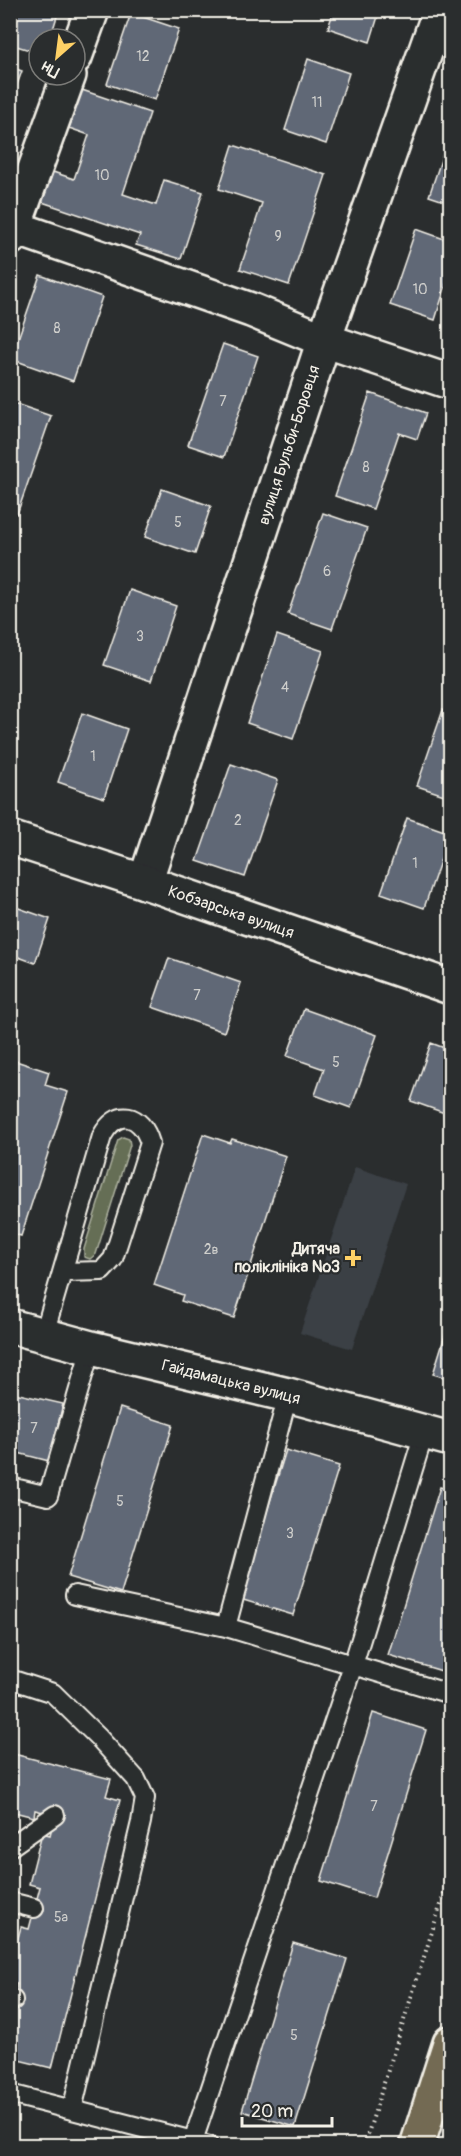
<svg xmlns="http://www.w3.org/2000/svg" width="461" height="2156" font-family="Pangolin,sans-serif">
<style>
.built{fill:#3a3f44}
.green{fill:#656e55;stroke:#acb09e;stroke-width:1.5}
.building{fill:#616876;stroke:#f4f1e8;stroke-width:1.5}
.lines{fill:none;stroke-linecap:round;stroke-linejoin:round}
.lane-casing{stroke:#f4f1e8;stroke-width:22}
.street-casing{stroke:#f4f1e8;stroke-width:38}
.secondary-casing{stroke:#f4f1e8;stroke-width:38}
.primary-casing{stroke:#f4f1e8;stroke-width:38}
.path{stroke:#f4f1e8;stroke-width:4;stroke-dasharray:1.5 4.5;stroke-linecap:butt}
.lane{stroke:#2a2d2e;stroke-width:18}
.street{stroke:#2a2d2e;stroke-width:33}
.secondary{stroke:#2a2d2e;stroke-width:33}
.primary{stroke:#736b52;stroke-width:33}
.poi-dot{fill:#ffd166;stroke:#2a2d2e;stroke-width:2}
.labels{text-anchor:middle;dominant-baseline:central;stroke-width:4.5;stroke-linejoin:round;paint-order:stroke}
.number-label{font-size:14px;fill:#cfcfcc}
.street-label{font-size:16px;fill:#f4f1e8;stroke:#2a2d2e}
.poi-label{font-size:16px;font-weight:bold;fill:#f4f1e8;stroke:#2a2d2e;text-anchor:end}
</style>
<rect width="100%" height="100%" fill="#2a2d2e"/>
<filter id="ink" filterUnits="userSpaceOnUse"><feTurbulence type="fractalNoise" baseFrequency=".0167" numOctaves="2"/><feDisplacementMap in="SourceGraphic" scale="12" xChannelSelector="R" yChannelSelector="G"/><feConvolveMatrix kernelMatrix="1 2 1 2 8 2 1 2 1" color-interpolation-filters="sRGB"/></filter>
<g filter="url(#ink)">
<!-- built -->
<path class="built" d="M355 1167 406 1184 352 1349 300 1333Z"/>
<!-- green -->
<path class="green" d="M123 1137 129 1139 130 1145 96 1254 90 1259 84 1257V1249L118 1140Z"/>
<!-- building -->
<path class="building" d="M10 10H59L50 39H39V53L10 44Z
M334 10H380L370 42 328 28Z
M131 13 179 29 155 100 107 84Z
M308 59 349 73 326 144 285 130Z
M10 67 22 71 10 104Z
M82 90 150 113 123 194 156 205 164 180 203 192 181 259 136 245 140 235 42 202 53 172 74 179 89 135 69 128Z
M450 133V203L429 196Z
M233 145 326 175 289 285 240 269 262 203 219 189Z
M416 229 450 241V272L435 320 390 305Z
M40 275 102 297 73 381 11 359Z
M223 344 258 356 224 457 188 445Z
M370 393 426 413 417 439 399 433 373 509 335 496Z
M10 402 51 416 17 514 10 512Z
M162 489 211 506 195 554 145 537Z
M323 513 367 528 332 629 288 614Z
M130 590 176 606 151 681 104 665Z
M277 635 323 651 293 739 247 723Z
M443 710 450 713V797L417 786Z
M82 713 127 729 104 798 58 782Z
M231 764 278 780 245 877 197 861Z
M407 818 450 833 424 908 381 893Z
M10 905 50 919 35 963 10 954Z
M169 958 241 983 224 1032 152 1007Z
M304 1009 377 1035 351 1108 315 1095 324 1069 287 1056Z
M431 1043 450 1050V1115L411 1101Z
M10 1059 49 1072 45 1085 68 1092 21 1236 10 1233Z
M203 1134 230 1143 232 1139 286 1156 234 1318 181 1301 183 1295 154 1285Z
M450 1319V1379L433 1374Z
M10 1392 63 1404 49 1461 10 1451Z
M120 1408 173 1425 121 1593 68 1577Z
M286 1450 339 1466 293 1615 240 1599Z
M440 1487 450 1490V1642L442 1671 388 1655Z
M373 1713 426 1730 374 1898 321 1881Z
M10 1753 111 1779 106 1796 120 1800 52 2068 10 2058V2011L17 1984 10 1983V1966L21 1927 29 1929 40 1887 29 1884 42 1833 50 1835 55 1815 35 1810 34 1817 10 1811Z
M293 1943 347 1959 295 2127 242 2111Z"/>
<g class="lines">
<defs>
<path id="lane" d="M44 1334 102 1136C117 1108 141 1113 150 1143L113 1259 102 1271 64 1272
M10 1487 48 1496 91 1348
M75 1595 226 1627 450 1694
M226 1627 288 1395
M10 1679 53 1693 99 1738 136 1779 145 1798 141 1822 72 2110
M10 1847 55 1815
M10 1902 34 1908
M10 1999 13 2000
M10 2094 193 2141 191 2146
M209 2146 193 2141 353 1665 424 1433"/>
<path id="street" d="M75 57 92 10
M10 226 251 310 324 340 450 382
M10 238 69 75
M145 882 324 340 440 10"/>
<path id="secondary" d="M10 838 145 882 450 987
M10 1326 91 1348 288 1395 450 1439"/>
<path id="primary" d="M417 2146 450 2043"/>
</defs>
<!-- lane casing -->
<use href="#lane" class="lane-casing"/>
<!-- street casing -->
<use href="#street" class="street-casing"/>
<!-- secondary casing -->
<use href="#secondary" class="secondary-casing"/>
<!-- primary casing -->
<use href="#primary" class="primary-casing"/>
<!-- path -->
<path class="path" d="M364 2146 450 1875"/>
<!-- lane -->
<use href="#lane" class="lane"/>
<!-- street -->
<use href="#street" class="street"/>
<!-- secondary -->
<use href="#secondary" class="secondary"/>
<!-- primary -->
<use href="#primary" class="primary"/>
</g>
</g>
<!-- markers -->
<path class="poi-dot" d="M350 1249h6v6h6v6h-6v6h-6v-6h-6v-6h6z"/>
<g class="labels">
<!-- number labels -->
<g class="number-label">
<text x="143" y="56">12</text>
<text x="317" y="102">11</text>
<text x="102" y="175">10</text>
<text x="278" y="236">9</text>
<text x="420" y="289">10</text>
<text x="57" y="328">8</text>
<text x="223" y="401">7</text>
<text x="366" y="467">8</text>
<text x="178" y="522">5</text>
<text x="327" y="571">6</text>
<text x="140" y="636">3</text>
<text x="285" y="687">4</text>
<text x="93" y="756">1</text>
<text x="238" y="820">2</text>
<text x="415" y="863">1</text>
<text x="197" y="995">7</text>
<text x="336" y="1062">5</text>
<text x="211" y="1249">2в</text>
<text x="34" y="1428">7</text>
<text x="120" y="1501">5</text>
<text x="290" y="1533">3</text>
<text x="374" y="1806">7</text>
<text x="61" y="1917">5а</text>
<text x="294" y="2035">5</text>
</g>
<!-- street labels -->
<g class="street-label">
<text transform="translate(289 445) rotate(-72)">вулиця Бульби-Боровця</text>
<text transform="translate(231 912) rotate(19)">Кобзарська вулиця</text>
<text transform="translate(231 1382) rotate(14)">Гайдамацька вулиця</text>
</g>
<!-- poi labels -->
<g class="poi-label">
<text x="340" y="1249">Дитяча<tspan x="340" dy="18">поліклініка №3</tspan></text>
</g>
</g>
<!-- margin -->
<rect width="461" height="2156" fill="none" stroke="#2a2d2e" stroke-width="36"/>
<rect x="18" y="18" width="425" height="2120" fill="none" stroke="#f4f1e8" stroke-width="2" filter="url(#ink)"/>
<!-- north arrow -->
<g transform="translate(57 57) rotate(208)"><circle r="28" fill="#2a2d2e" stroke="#7b7b78" stroke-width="1.5"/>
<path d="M0-4.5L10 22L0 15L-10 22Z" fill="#ffd166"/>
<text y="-9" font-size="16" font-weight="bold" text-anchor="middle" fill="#f4f1e8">Пн</text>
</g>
<!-- scale -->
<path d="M242 2117v9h90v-9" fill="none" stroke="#f4f1e8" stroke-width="3"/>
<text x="251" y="2117" font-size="18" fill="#f4f1e8" stroke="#2a2d2e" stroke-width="4.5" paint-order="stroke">20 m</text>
</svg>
